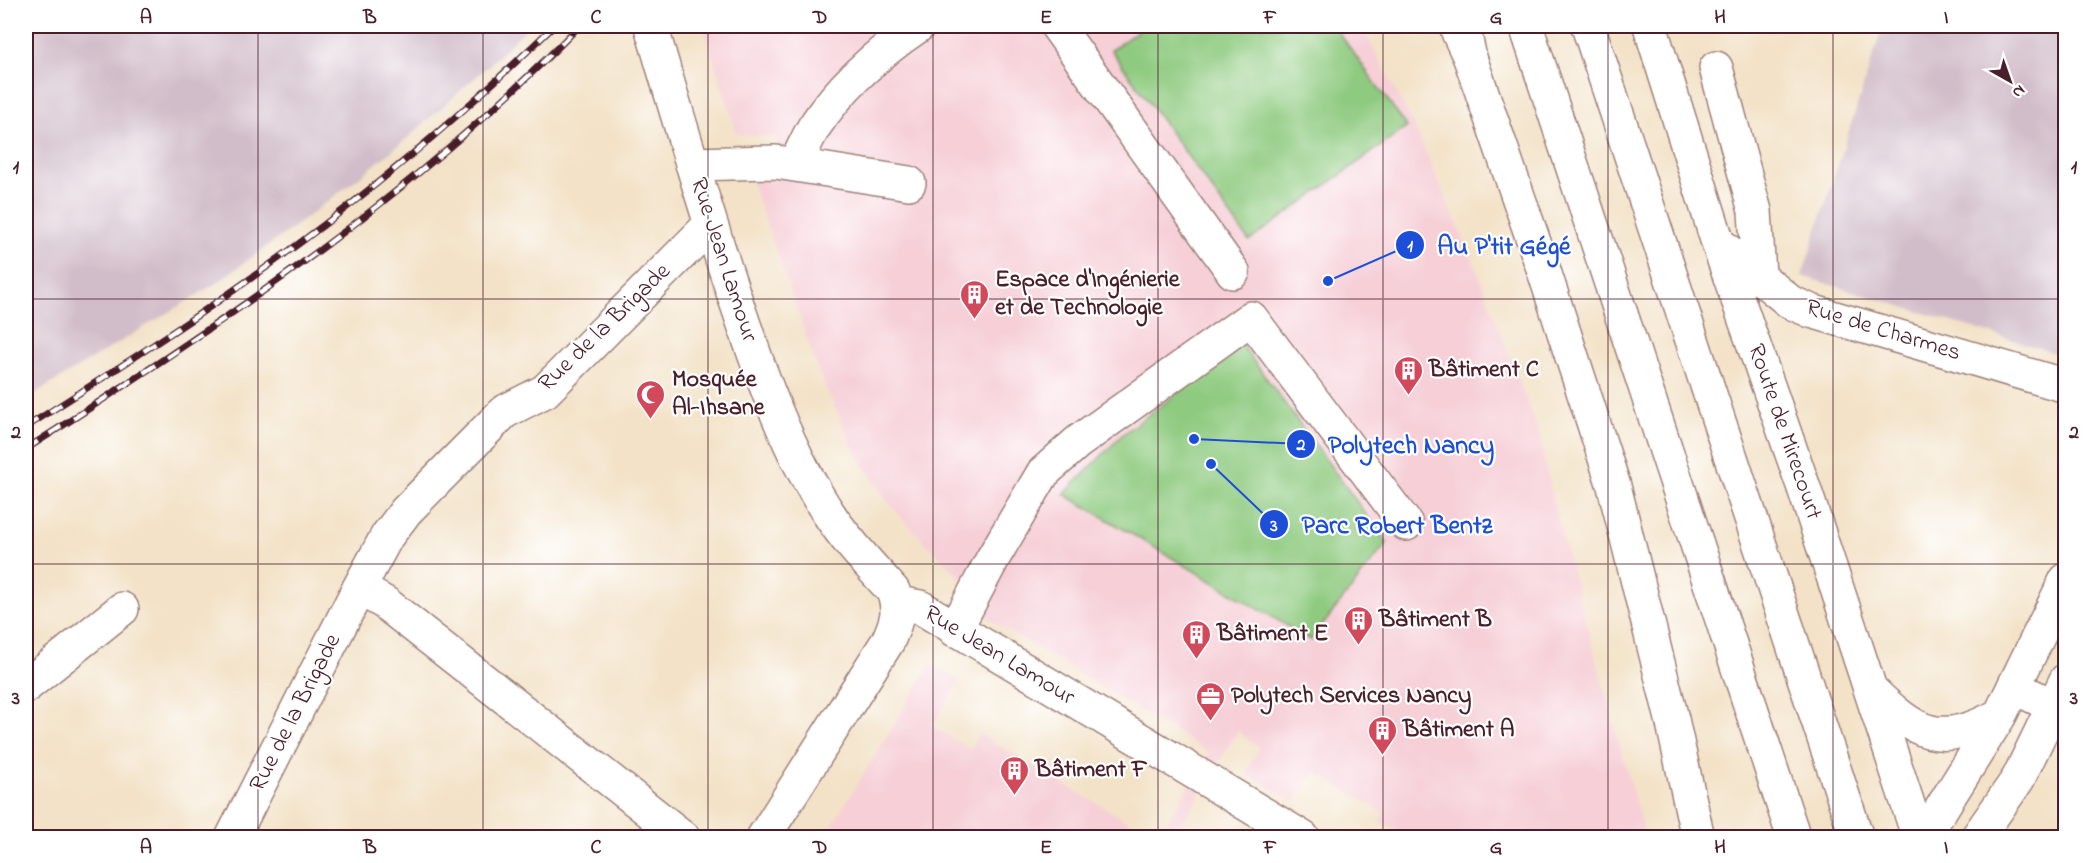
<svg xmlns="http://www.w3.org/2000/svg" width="2091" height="863" font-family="'Indie Flower',sans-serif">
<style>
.built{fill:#f6cfd7}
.industrial{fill:#d1bdc9}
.green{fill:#8eca7f;stroke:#6c7455;stroke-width:1.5}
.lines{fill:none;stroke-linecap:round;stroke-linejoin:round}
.minor-casing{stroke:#9e8079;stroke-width:36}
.major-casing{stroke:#9e8079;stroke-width:36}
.highway-casing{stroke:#9e8079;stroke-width:36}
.minor{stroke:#fff;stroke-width:33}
.major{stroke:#fff;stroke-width:33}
.highway{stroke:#fff;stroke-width:33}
.rail-casing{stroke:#4a1f2b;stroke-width:7}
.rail{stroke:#fff;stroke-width:4.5;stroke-dasharray:14;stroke-linecap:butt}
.grid{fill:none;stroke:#4a1f2b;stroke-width:1.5;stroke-opacity:0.55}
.labels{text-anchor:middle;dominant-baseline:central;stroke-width:4.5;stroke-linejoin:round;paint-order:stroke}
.street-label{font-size:24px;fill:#4a1f2b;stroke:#fff}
.poi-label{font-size:24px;font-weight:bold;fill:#4a1f2b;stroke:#fff;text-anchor:start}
.leader{fill:none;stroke:#1d4ed8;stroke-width:2}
.callout-dot{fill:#1d4ed8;stroke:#fff;stroke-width:2}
.mark-label{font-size:18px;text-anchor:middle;font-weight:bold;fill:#fff}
.callout-label{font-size:26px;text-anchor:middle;font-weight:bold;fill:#1d4ed8;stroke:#fff;stroke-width:4.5;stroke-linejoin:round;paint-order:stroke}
.neatline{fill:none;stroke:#4a1f2b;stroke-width:2}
.grid-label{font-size:20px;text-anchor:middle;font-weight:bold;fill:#4a1f2b}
</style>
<rect width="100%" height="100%" fill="#fff"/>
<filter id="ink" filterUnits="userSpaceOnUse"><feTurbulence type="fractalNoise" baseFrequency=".0167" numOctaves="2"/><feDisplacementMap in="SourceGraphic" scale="12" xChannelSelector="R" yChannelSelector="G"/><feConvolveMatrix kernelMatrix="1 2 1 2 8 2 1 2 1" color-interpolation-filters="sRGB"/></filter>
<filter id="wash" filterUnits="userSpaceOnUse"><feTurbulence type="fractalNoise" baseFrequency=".008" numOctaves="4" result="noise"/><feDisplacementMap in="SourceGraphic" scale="24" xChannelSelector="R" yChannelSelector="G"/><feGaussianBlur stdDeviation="1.35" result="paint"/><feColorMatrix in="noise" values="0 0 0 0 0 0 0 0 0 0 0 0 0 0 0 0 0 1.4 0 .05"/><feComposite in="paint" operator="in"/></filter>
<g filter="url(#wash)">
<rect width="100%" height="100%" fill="#f3e2c7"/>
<!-- built -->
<path class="built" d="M703 26H1362L1414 126 1474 263 1538 431 1556 513 1645 837H1408L1380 821 1384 813 1315 772 1295 802 1246 774 1259 748 1238 731 1174 837H1158L1209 752 976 611 987 594 961 578 905 522 881 493 853 447 820 375 751 181H774L777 138 737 134Z
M931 664 960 681 932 726 971 750 978 733 1154 837H825Z"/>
<!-- industrial -->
<path class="industrial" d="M26 26H529L489 65 411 135 361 176 291 229 215 284 26 399Z
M1883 26H2065V356L1802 276Z"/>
<!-- green -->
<path class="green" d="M1145 26H1334L1407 127 1249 241 1111 50Z
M1242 345 1387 543 1311 640 1064 494 1123 434Z"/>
</g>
<g filter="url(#ink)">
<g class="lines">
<defs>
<path id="minor" d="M651 26C679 120 706 214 738 307 762 378 788 452 829 514 847 542 871 566 893 591 901 610 896 623 888 641L763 838
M1057 26 1233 272
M1716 68 1755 211 1759 275
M692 164 776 162 909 183
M795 165C801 153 807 139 814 127 841 86 878 53 918 26
M359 588 385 603 684 838
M898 603 920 607 1303 838
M955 630 993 558 1043 473 1078 442 1251 318 1406 524
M26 686 122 609
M2014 687 2053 706
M232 838 359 588 387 536 406 511 504 412 545 391 710 225"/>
<path id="major" d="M1650 26 1718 243 1805 491 1919 838
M1458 32 1470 58 1544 271 1614 486 1672 719 1698 838
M1718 243 1790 302 1811 311 2066 386
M1870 689C1917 735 1939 748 2000 715
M1923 838 2000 715 2066 580
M1977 838 2018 779 2066 680"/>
<path id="highway" d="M1463 26 1470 58
M1526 26 1794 838
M1588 26 1857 838"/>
</defs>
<!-- minor casing -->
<use href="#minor" class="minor-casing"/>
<!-- major casing -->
<use href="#major" class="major-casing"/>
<!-- highway casing -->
<use href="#highway" class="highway-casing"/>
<!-- minor -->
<use href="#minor" class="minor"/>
<!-- major -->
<use href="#major" class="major"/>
<!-- highway -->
<use href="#highway" class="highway"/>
<defs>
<path id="rail" d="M26 427C119 368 212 308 301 242 391 176 474 103 554 26
M26 449C222 324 416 194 579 26"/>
</defs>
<!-- rail casing -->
<use href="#rail" class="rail-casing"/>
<!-- rail -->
<use href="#rail" class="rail"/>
</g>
</g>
<!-- grid -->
<path class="grid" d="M258 26V838M483 26V838M708 26V838M933 26V838M1158 26V838M1383 26V838M1608 26V838M1833 26V838M26 299H2066M26 564H2066"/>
<!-- icons -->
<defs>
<symbol id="building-pin" viewBox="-11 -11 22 30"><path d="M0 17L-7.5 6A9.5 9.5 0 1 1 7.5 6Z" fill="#d1495b" stroke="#fff"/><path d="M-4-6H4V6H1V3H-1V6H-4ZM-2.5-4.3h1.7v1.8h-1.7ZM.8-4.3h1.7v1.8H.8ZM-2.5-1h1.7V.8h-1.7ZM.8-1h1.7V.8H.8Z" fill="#fff"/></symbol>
<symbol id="mosque-pin" viewBox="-11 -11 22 30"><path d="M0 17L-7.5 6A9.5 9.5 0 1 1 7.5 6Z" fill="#d1495b" stroke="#fff"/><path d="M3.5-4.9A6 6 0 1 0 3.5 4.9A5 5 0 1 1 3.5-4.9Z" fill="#fff"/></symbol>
<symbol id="office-pin" viewBox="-11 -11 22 30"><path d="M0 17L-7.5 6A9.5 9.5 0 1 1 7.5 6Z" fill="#d1495b" stroke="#fff"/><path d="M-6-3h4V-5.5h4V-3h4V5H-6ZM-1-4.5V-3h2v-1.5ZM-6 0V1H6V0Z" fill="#fff"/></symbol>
</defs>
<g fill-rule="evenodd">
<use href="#building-pin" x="958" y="278" width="33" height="45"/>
<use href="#building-pin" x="1392" y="354" width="33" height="45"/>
<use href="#mosque-pin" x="634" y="378" width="33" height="45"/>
<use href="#building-pin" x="1342" y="604" width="33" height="45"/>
<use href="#building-pin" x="1180" y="618" width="33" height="45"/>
<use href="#office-pin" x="1194" y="680" width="33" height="45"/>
<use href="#building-pin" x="1366" y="714" width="33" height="45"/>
<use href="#building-pin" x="998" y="754" width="33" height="45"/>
</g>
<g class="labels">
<!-- street labels -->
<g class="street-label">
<text transform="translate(723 260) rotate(72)">Rue Jean Lamour</text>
<text transform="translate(605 328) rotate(-44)">Rue de la Brigade</text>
<text transform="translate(1883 331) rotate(17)">Rue de Charmes</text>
<text transform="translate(1784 432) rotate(71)">Route de Mirecourt</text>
<text transform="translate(999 656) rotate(31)">Rue Jean Lamour</text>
<text transform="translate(296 713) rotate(-63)">Rue de la Brigade</text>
</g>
<!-- poi labels -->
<g class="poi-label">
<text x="995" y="280">Espace d'Ingénierie<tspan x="995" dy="28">et de Technologie</tspan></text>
<text x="1429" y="370">Bâtiment C</text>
<text x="672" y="380">Mosquée<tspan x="672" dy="28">Al-Ihsane</tspan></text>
<text x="1379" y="620">Bâtiment B</text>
<text x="1217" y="634">Bâtiment E</text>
<text x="1231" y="696">Polytech Services Nancy</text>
<text x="1403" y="730">Bâtiment A</text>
<text x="1035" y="770">Bâtiment F</text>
</g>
</g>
<!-- callouts -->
<path class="leader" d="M1328 281L1410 245M1194 439L1301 444M1211 464L1274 524"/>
<g class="callout-dot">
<circle cx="1328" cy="281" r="6"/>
<circle cx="1194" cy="439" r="6"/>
<circle cx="1211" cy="464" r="6"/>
<circle cx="1410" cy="245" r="15"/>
<circle cx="1301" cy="444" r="15"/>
<circle cx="1274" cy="524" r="15"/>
</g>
<g class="mark-label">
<text x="1410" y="251">1</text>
<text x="1301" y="450">2</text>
<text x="1274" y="531">3</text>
</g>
<g class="callout-label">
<text x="1504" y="254">Au P'tit Gégé</text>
<text x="1411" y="453">Polytech Nancy</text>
<text x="1397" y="533">Parc Robert Bentz</text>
</g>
<!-- margin -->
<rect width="2091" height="863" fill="none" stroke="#fff" stroke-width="66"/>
<!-- north arrow -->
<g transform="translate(2010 81) rotate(140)" stroke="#ffffff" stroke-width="4.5" paint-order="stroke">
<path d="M0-4.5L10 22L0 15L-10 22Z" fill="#4a1f2b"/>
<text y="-9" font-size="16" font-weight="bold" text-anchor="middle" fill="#4a1f2b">N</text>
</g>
<rect x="33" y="33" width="2025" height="797" class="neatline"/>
<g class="grid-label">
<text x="146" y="23">A</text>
<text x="370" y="23">B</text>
<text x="596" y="23">C</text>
<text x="820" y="23">D</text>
<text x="1046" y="23">E</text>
<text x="1270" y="23">F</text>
<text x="1496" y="23">G</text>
<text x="1720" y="23">H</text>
<text x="1946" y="23">I</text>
<text x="16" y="173">1</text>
<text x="2074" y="173">1</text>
<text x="16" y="438">2</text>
<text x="2074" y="438">2</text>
<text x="16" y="704">3</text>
<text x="2074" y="704">3</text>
<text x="146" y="853">A</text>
<text x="370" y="853">B</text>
<text x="596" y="853">C</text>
<text x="820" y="853">D</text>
<text x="1046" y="853">E</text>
<text x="1270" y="853">F</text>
<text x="1496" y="853">G</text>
<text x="1720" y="853">H</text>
<text x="1946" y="853">I</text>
</g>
</svg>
